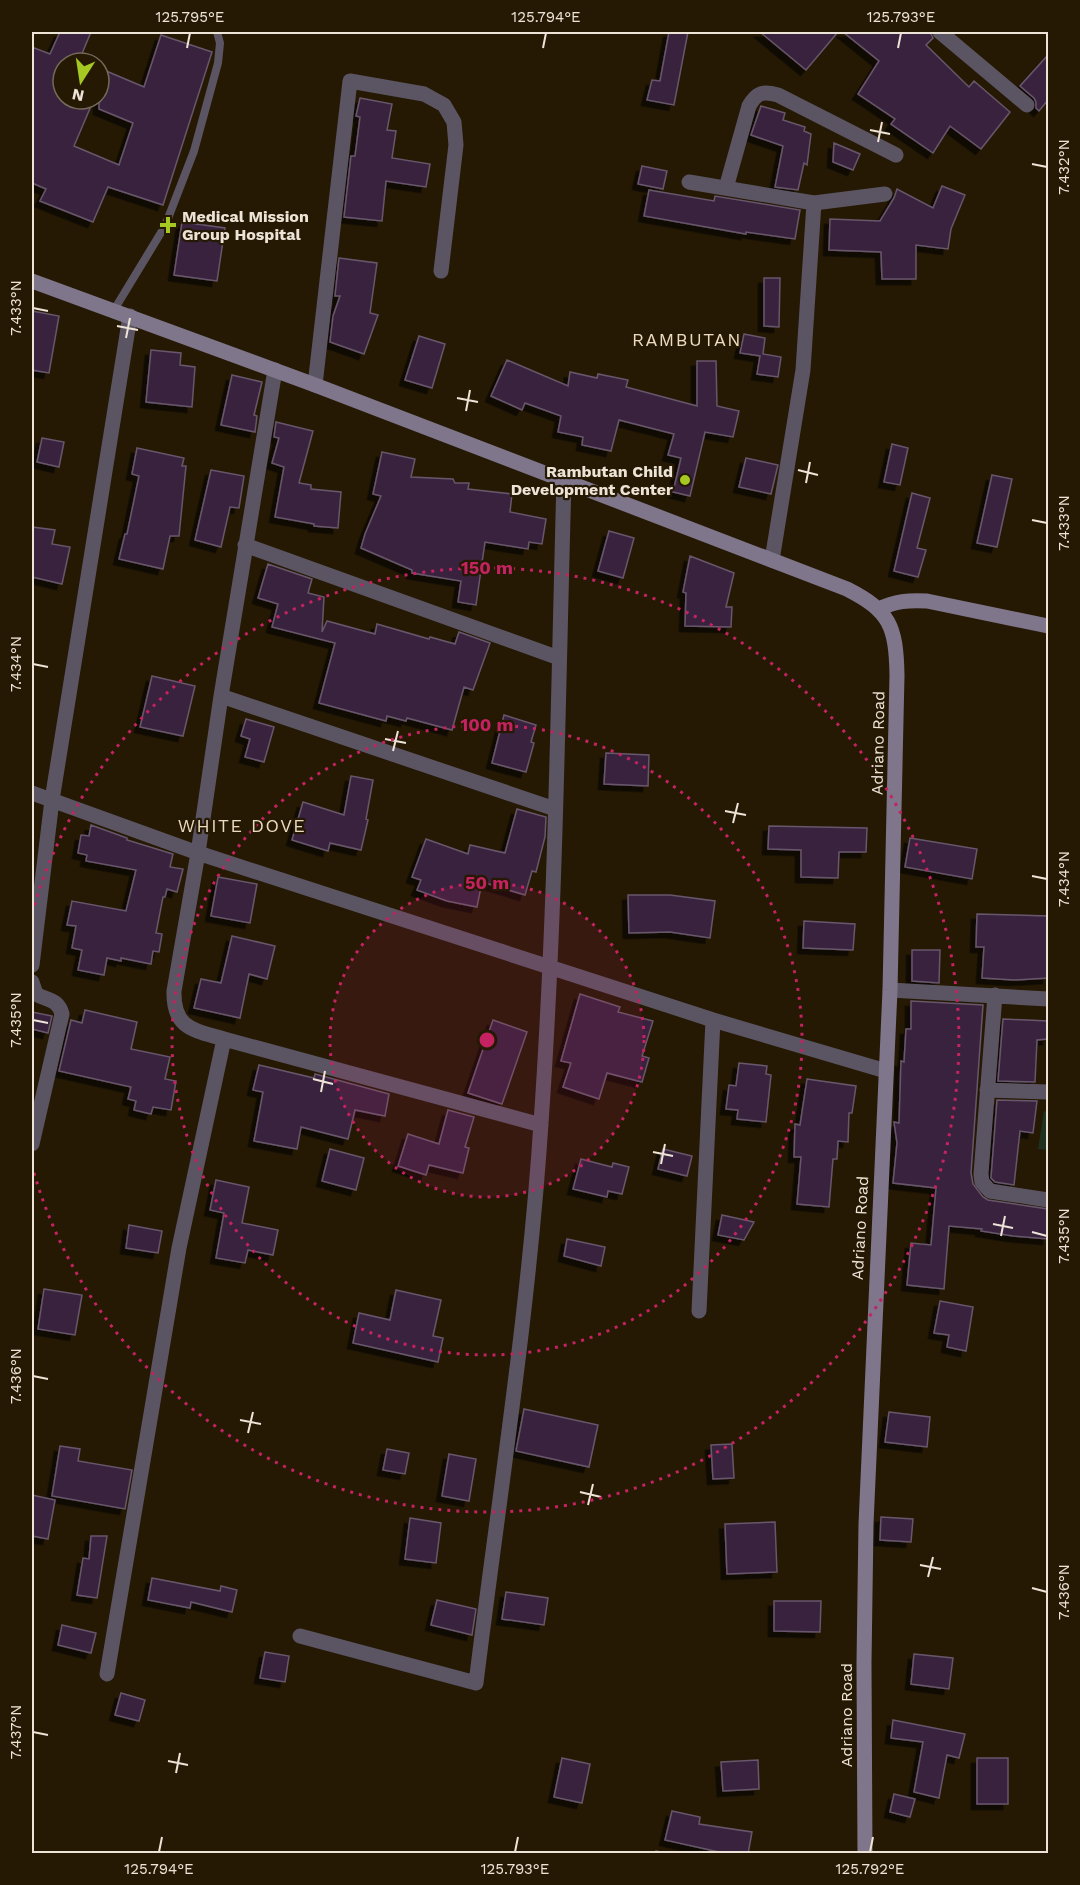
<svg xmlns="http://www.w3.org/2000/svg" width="1080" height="1885" font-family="'Work Sans',sans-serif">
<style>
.green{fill:#20311f}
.building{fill:#38243c;stroke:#68566c;stroke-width:1.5;filter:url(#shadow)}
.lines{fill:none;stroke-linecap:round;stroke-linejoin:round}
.path{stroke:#625744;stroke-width:4;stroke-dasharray:4.5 3;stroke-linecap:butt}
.lane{stroke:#5b5563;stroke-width:8}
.street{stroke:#5b5563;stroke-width:15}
.secondary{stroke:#7f768c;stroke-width:15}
.ticks{fill:none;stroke:#ede4d7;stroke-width:2}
.ring{fill:none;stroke:#c42261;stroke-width:3;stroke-dasharray:3 6}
.poi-dot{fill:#a5c822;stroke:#251904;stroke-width:2}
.labels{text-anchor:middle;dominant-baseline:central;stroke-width:4.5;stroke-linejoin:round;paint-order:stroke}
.poi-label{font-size:16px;font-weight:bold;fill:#ede4d7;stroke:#251904;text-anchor:start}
.street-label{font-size:16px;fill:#ede4d7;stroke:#251904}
.neighbourhood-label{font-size:18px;letter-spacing:1.5px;fill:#ecdbc1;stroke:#251904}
.centre{fill:#c42261;stroke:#251904;stroke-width:3}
.ring-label{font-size:18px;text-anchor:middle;font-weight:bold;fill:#c42261;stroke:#251904;stroke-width:4.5;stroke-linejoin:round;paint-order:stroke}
.neatline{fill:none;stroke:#ede4d7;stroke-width:2}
.ticks-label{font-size:15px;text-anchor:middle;fill:#ede4d7}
</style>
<defs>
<filter id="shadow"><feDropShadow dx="-5.5" dy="5.5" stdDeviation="0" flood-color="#0009"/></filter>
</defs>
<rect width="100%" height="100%" fill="#251904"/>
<!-- green -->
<path class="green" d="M1044 1111 1048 1112V1150L1038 1149Z"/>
<!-- building -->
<path class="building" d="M60 32H91L78 63H63V99H94L74 146 119 165 133 123 99 109V68L144 87 161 35 212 52 163 205 108 187 93 222 40 201 46 189 32 183V47L50 54Z
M669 32H688L674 105 647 100 652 80 660 81Z
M760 32H838L806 70Z
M843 32H930L933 38 926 45 969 87 974 81 1010 112 981 149 950 126 933 153 891 124 895 119 858 94 879 61Z
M1048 55V100L1039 111 1036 108V102L1034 98 1020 86Z
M360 98 392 104 387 130 396 131 392 158 430 164 426 187 386 181 382 221 344 217 351 156H355L360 117 356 116Z
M761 106 785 113 783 120 805 127 804 131 811 134 807 165 804 163 798 190 775 187 783 146 751 135Z
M834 143 860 154 853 170 833 162Z
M642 166 667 171 663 189 638 184Z
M942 186 965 195 951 229 948 249 916 245V279H882L881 252 829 250 830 219 880 221 894 198 897 189 933 208Z
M649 190 714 201 715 196 800 210 795 239 746 232V234L644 216Z
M182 222 225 228 217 281 174 275Z
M339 258 377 263 370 313 378 315 364 354 330 342 333 316 340 296H335Z
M764 278H780L779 327 764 326Z
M32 311 59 316 49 373 32 370Z
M744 334 765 338 763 354 781 357 778 377 757 374 760 356 740 353Z
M419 336 445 344 432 388 405 380Z
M151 350 181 353 180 365 195 367 192 407 146 402Z
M507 360 568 386 570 372 597 378 598 374 628 380 626 387 697 406V361H716L717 406 739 411 733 437 705 432 690 496 673 492 681 458 668 455 674 434 619 420 611 451 582 445 583 437 558 432 561 416 525 403 522 410 491 396Z
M232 375 262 382 254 415 257 416 255 432 221 425Z
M276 422 313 431 299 483 311 485V489L341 492 338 528 314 526V524L275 517 284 467 272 463 279 438 274 437Z
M42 438 64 442 59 467 37 462Z
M892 444 908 448 900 485 884 482Z
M137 448 184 458 182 466H186L179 536H170L163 569 119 559 125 534H127L139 476 132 474Z
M382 452 415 459 411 477 453 479 455 483H469L468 489 512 494 510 512 546 519 542 544 529 542 528 549 485 542 476 605 458 602 461 581 412 573V570L361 548 365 534 381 496 373 494Z
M746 458 778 465 771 494 739 487Z
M211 470 244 476 239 508 230 507 221 547 195 540Z
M992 475 1012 479 997 547 977 543Z
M912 493 930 498 917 548 926 550 918 577 894 571Z
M32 527 55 530 52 544 70 547 62 584 32 577Z
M609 531 634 538 623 578 598 571Z
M690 556 734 573 726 607H732L731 627 685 626 686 593 683 592Z
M268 564 312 579 308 593 324 597 322 632 327 621 375 634 377 624 429 639 430 637 455 644 459 632 490 643 473 690 464 687 452 730 407 718 406 721 387 716 386 721 319 703 335 643 272 627 278 604 258 598Z
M152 676 195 686 183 736 140 727Z
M504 715 536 725 531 742 534 743 526 772 492 763Z
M246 719 274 727 264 762 245 757 250 739 241 736Z
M606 753 649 755 648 786 604 784Z
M351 776 373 780 366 819 368 820 361 850 330 843 328 851 292 840 303 802 344 815Z
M517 809 546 817 545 837 536 872 532 871 525 895 482 882 477 907 447 901 417 890 421 880 412 877 426 839 468 854 470 845 505 853Z
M91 825 127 838V840L173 854 170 867 183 869 177 892 167 889 165 897H163L156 933 162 934 159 952 153 951 151 964 121 958V961L107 958 104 975 78 970 82 950 72 948 76 926 67 925 72 901 126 911 136 870 86 861 87 855 78 853 81 835 89 836Z
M769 826 867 828 866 852H839L838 878 801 877V850L768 849Z
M910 838 977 849 972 879 905 867Z
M218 877 257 884 250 923 211 916Z
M628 895H670L715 901 710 938 670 932 629 933Z
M977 914 1048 916V978L1014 980 982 978 984 947H976Z
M804 921 855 924 853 950 803 948Z
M232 936 275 946 267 979 249 974 240 1018 194 1008 201 979 221 983Z
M912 950H940L939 983 912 981Z
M580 994 620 1007 618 1012 653 1021 642 1056 649 1058 642 1082 607 1073 599 1099 563 1087 571 1063 561 1061Z
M911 1001 983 1005 971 1173 973 1184 983 1197 988 1200 1048 1209V1239L1013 1236 981 1231 982 1229 949 1226 944 1289 907 1285 911 1243 931 1245 936 1188 893 1183 897 1143 894 1122 899 1123 901 1061 904 1062 906 1029H911Z
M85 1010 137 1022 131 1049 170 1057 165 1079 176 1081 171 1110 153 1107 151 1114 134 1110 136 1101 128 1099 131 1087 59 1071 71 1020 82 1023Z
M32 1012 52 1016 48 1033 32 1029Z
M1003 1019 1048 1021V1039L1037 1040 1035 1082 998 1081Z
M493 1020 527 1032 502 1104 468 1093Z
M739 1063 767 1066 766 1074 771 1075 766 1122 737 1119 738 1110 726 1109 729 1085 736 1086Z
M259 1065 314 1078 315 1074 389 1094 385 1116 355 1110 348 1139 301 1127 297 1149 254 1141 263 1092 253 1090Z
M807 1079 856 1086 852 1113H849L848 1142 838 1141 837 1159H833L829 1207 797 1204 801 1157H794L795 1124 800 1125Z
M997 1100 1037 1101 1033 1133 1020 1131 1014 1185 995 1182 991 1178Z
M448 1110 474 1117 465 1147 469 1148 463 1173 429 1165 426 1175 398 1166 408 1134 439 1144Z
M330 1149 364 1158 356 1190 322 1181Z
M663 1149 692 1156 687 1176 658 1169Z
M581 1159 612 1167 613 1163 629 1167 622 1194 608 1191 607 1197 573 1189Z
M216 1180 249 1187 242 1223 278 1230 273 1255 248 1250 245 1263 216 1258 224 1213 210 1210Z
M722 1215 754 1222 744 1240 718 1235Z
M129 1225 162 1231 158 1253 126 1248Z
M567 1239 605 1247 601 1266 564 1256Z
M44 1289 82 1295 75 1335 38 1329Z
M396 1290 441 1300 433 1336 443 1338 438 1362 353 1343 359 1313 390 1320Z
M940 1301 973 1307 966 1351 947 1347 949 1335 934 1333Z
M524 1409 598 1425 589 1467 516 1451Z
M889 1412 930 1417 927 1447 885 1442Z
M732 1444 734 1478 713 1479 711 1445Z
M60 1446 80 1449 78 1461 132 1470 125 1509 52 1496Z
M387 1449 409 1453 405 1474 383 1470Z
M449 1454 476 1459 469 1501 442 1496Z
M32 1495 55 1500 48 1539 32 1536Z
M881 1517 913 1519 911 1542 880 1540Z
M410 1518 441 1523 436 1563 405 1559Z
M775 1522 777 1572 727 1574 725 1524Z
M91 1536H107L97 1598 77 1595 83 1558 89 1559Z
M152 1578 220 1591 221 1586 237 1590 232 1612 191 1602 190 1608 148 1600Z
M506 1592 548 1598 544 1625 502 1619Z
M437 1600 476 1609 472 1635 431 1625Z
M774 1601H821L820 1632 774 1631Z
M62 1625 96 1633 91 1653 58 1645Z
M265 1652 289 1656 285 1682 260 1678Z
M914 1654 953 1658 949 1689 911 1684Z
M121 1693 145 1700 139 1721 115 1715Z
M893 1720 965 1734 959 1758 947 1755 939 1798 914 1792 923 1742 891 1738Z
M562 1758 590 1764 582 1803 554 1797Z
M977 1758H1008V1804H977Z
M758 1760 759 1789 723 1791 721 1762Z
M894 1794 915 1799 910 1817 890 1812Z
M672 1811 700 1817 699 1824 752 1832 748 1854H728L665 1840Z"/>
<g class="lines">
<!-- path -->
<path class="path" d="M655 1852 665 1854"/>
<!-- lane -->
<path class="lane" d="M114 310 165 226 194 151 218 63 220 43 217 32"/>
<!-- street -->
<path class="street" d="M940 32 1027 105
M689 182 814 203 885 194
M726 188 749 106C757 92 763 91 778 95L896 155
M275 370 221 696 198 853 174 991C173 1029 194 1030 224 1039L541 1125
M315 385 350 81 424 94 444 105 454 122 456 145 441 271
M245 545 559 658
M772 560 803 370 814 203
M221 696 555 809
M32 793 198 853 713 1020 886 1071
M32 965 52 800 130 316
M32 982 36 994C48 1001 58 999 62 1014L32 1144
M890 990 1048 999
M995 995 981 1174 982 1182 990 1191 1048 1200
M987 1090 1048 1092
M699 1311 713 1020
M300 1636 476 1683C499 1496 529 1310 541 1123 556 909 558 694 564 480
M107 1674 179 1248 224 1039"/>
<!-- secondary -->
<path class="secondary" d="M32 281 315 385 847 589C890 611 896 626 897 675L890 990 866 1524 864 1663 865 1854
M879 609C895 601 909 600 927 601L1048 626"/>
</g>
<!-- ticks -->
<path class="ticks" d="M187 48 190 33M543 48 546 33M898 48 901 33M870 130 890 134M878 142 882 122M1032 164 1047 167M33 308 48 311M117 326 138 330M126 338 130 318M457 398 478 402M466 411 470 390M798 470 818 475M806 483 810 462M1032 520 1047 523M33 664 48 667M385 739 406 743M393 751 398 731M725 811 746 815M733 823 738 803M1032 876 1047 879M33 1020 48 1023M313 1079 333 1084M321 1092 325 1071M653 1152 673 1156M661 1164 665 1144M993 1224 1013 1228M1032 1232 1047 1236M1001 1236 1005 1216M33 1376 48 1379M240 1420 261 1424M248 1433 253 1412M580 1492 601 1497M588 1505 593 1484M920 1565 941 1569M928 1577 933 1557M1032 1588 1047 1592M33 1732 48 1735M168 1761 188 1765M176 1773 180 1753M159 1852 162 1837M515 1852 518 1837M870 1852 873 1837"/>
<!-- distance rings -->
<circle cx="487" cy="1040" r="157" fill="#c42261" fill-opacity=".12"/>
<g class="ring">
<circle cx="487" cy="1040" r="157"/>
<circle cx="487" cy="1040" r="315"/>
<path d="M32 914A472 472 0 1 1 32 1166"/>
</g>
<!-- markers -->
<g class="poi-dot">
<path d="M165 216h6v6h6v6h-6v6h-6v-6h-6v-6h6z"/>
<circle cx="685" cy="480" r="6"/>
</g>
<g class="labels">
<!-- poi labels -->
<g class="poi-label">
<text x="182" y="216">Medical Mission<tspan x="182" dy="18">Group Hospital</tspan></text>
<text x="673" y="471" text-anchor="end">Rambutan Child<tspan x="673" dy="18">Development Center</tspan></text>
</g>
<!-- street labels -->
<g class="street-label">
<text transform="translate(878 743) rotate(-89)">Adriano Road</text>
<text transform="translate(860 1228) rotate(-87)">Adriano Road</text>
<text transform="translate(846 1715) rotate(-90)">Adriano Road</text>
</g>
<!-- neighbourhood labels -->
<g class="neighbourhood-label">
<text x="687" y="339">RAMBUTAN</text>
<text x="242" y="825">WHITE DOVE</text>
</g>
</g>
<circle cx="487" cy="1040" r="9" class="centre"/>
<g class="ring-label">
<text x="487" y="574">150 m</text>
<text x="487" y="731">100 m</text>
<text x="487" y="889">50 m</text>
</g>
<!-- border -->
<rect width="1080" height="1885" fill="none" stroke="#251904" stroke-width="66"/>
<!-- north arrow -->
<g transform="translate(81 81) rotate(192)"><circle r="28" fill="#251904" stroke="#756a58" stroke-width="1.5"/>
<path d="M0-4.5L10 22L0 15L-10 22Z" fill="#a5c822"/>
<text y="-9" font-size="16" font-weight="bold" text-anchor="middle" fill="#ede4d7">N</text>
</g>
<rect x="33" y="33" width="1014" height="1819" class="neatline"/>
<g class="ticks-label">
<text x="190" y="22">125.795°E</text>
<text x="546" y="22">125.794°E</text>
<text x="901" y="22">125.793°E</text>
<text transform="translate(1064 167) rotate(-90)" y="5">7.432°N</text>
<text transform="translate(16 308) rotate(-90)" y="5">7.433°N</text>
<text transform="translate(1064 523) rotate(-90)" y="5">7.433°N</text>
<text transform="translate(16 664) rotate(-90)" y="5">7.434°N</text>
<text transform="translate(1064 879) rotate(-90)" y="5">7.434°N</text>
<text transform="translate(16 1020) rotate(-90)" y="5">7.435°N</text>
<text transform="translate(1064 1236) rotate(-90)" y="5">7.435°N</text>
<text transform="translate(16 1376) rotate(-90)" y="5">7.436°N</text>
<text transform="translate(1064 1592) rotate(-90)" y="5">7.436°N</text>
<text transform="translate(16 1732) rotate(-90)" y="5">7.437°N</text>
<text x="159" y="1874">125.794°E</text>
<text x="515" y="1874">125.793°E</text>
<text x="870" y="1874">125.792°E</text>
</g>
</svg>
